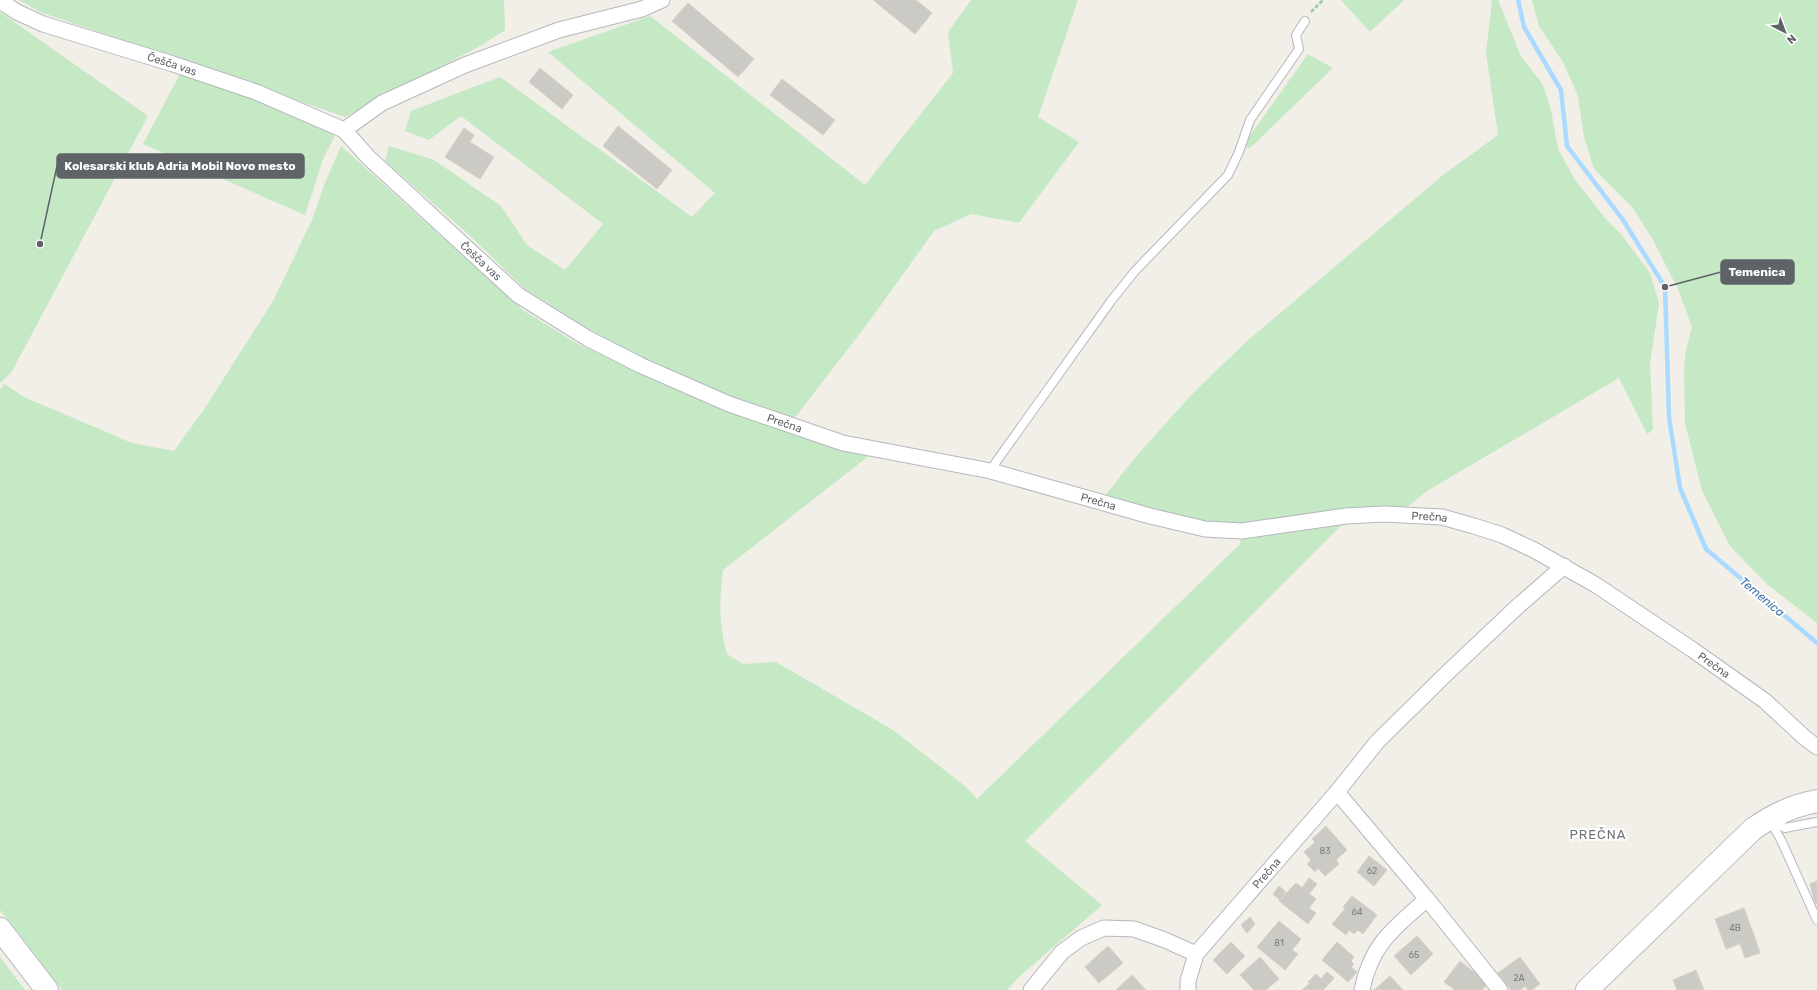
<svg xmlns="http://www.w3.org/2000/svg" width="1817" height="990" font-family="Rubik,sans-serif">
<style>
.green{fill:#c5e8c5}
.lines{fill:none;stroke-linecap:round;stroke-linejoin:round}
.stream{stroke:#aadaff;stroke-width:4.5}
.building{fill:#cccac5;stroke:#d6d1c6}
.lane-casing{stroke:#b5b8bc;stroke-width:10}
.street-casing{stroke:#b5b8bc;stroke-width:17}
.secondary-casing{stroke:#b6babf;stroke-width:24}
.path{stroke:#9cc7a9;stroke-width:2.5;stroke-dasharray:4 2;stroke-linecap:butt}
.lane{stroke:#fff;stroke-width:8}
.street{stroke:#fff;stroke-width:15}
.secondary{stroke:#fff;stroke-width:22}
.labels{text-anchor:middle;dominant-baseline:central;stroke-width:4;stroke-linejoin:round;paint-order:stroke}
.number-label{font-size:9px;fill:#7a7d7f}
.street-label{font-size:11px;fill:#5f6368;stroke:#fff}
.water-label{font-size:12px;font-style:italic;fill:#4174aa;stroke:#fff}
.quarter-label{font-size:13px;letter-spacing:1px;fill:#70757a;stroke:#fff}
.leader{fill:none;stroke:#5f6368;stroke-width:1.5}
.callout-dot{fill:#5f6368;stroke:#fff;stroke-width:1.5}
.callout{fill:#5f6368;stroke:#5f6368;stroke-width:1.5}
.callout-label{font-size:12px;text-anchor:middle;font-weight:bold;fill:#fff}
</style>
<rect width="100%" height="100%" fill="#f1efe8"/>
<!-- green -->
<path class="green" d="M19 0H504L505 30 482 45 345 117 40 12Z
M971 0H1078L1038 117 1079 142 1019 223 971 214 934 231 868 323 793 420 758 407 649 362 608 341 524 288 467 233 385 161 389 146 434 160 501 206 527 245 565 270 603 224 461 116 429 140 405 131 411 111 500 77 692 217 715 193 548 52 650 16 865 185 953 73 948 32Z
M1341 0H1404L1370 32Z
M1491 0H1498L1521 56 1543 85 1551 110 1558 149 1575 180 1605 218 1621 234 1650 273 1659 303 1650 364 1653 430 1647 434 1619 378 1427 491 1407 507 1339 510 1239 524 1207 522 1104 497 1138 454 1195 391 1246 342 1443 175 1498 135 1486 52 1492 2Z
M1532 0H1817V623L1768 585 1730 546 1702 491 1685 423 1684 369 1686 350 1692 327 1678 289 1653 240 1633 208 1594 169 1584 137 1578 96 1563 62 1539 26Z
M0 12 148 116 11 373 0 383Z
M1308 54 1333 68 1249 149 1244 144Z
M182 70 315 120 335 135 323 159 305 215 143 144Z
M341 146 524 311 578 344 737 415 784 431 870 455 723 570C719 600 719 625 727 654L743 664 776 662 893 730 965 786 977 799 1240 544 1242 536 1343 524 1025 841 1102 905 1020 976 1007 990H62L0 910V389L5 384 24 397 132 443 174 451 205 408 273 301 312 220 325 183Z
M0 957 25 990H0Z"/>
<g class="lines">
<!-- stream -->
<path class="stream" d="M1518 0 1524 27 1561 90 1567 146 1623 220 1665 287 1669 417 1680 488 1706 549 1817 643"/>
</g>
<!-- building -->
<path class="building" d="M873 0H916L932 13 915 34Z
M688 3 754 59 738 77 672 21Z
M540 68 573 95 562 109 529 82Z
M782 79 835 120 823 135 770 95Z
M618 126 672 170 657 189 603 146Z
M464 128 474 135 470 142 494 157 480 179 445 157Z
M1326 826 1347 850 1336 860 1339 864 1325 876 1318 868 1315 872 1307 864 1311 860 1304 852 1315 842 1312 839Z
M1369 856 1387 870 1374 886 1357 872Z
M1309 878 1317 884 1309 894 1302 888Z
M1817 881V903H1815L1810 884Z
M1296 883 1316 899 1309 908 1316 913 1308 924 1279 901Z
M1279 886 1286 892 1280 900 1273 894Z
M1352 896 1377 915 1363 934 1358 930 1354 934 1349 930 1346 935 1332 924 1345 909 1343 907Z
M1744 908 1755 938 1726 949 1715 919Z
M1250 917 1255 924 1247 933 1241 925Z
M1279 921 1301 939 1292 950 1298 954 1285 970 1257 947Z
M1417 936 1433 954 1411 975 1394 956Z
M1755 938 1760 953 1745 958 1740 944Z
M1231 942 1245 956 1227 974 1213 960Z
M1337 942 1354 957 1351 961 1354 964 1351 967 1357 972 1348 982 1322 960Z
M1108 946 1123 963 1099 983 1085 967Z
M1260 957 1279 979 1266 990H1254L1240 975Z
M1520 957 1540 984 1532 990H1528L1525 986 1520 990H1511L1498 973Z
M1460 961 1488 983 1482 990H1455L1444 982Z
M1696 970 1704 990H1677L1673 980Z
M1327 972 1334 978 1328 985 1321 979Z
M1316 974 1328 985 1323 990H1318L1312 982 1310 983 1308 982Z
M1132 975 1146 990H1116Z
M1390 976 1403 990H1374Z
M1312 982 1318 990H1302L1310 983Z"/>
<g class="lines">
<defs>
<path id="lane" d="M991 471 996 462 1111 301 1135 271 1228 175 1239 152 1250 120 1299 49 1296 35 1305 21
M1769 819 1781 840 1817 920
M1771 820 1785 828 1817 822"/>
<g id="street">
<path id="s1" d="M0 1 17 12 43 24 173 64 256 92 344 130 368 157 518 295 587 338 640 365 729 404 843 443 991 471 1150 516 1205 529 1242 531 1346 516 1385 514 1442 517 1474 526 1502 535 1534 550 1596 585 1693 650 1765 701 1805 738 1817 747"/>
<path d="M344 130 382 103 465 65 559 30 642 9 662 0"/>
<path d="M1337 792 1427 899 1500 990"/>
<path id="s2" d="M1031 990 1062 952 1081 938 1104 928 1134 929 1165 940 1196 954 1337 792 1377 742 1446 674 1517 607 1564 566"/>
<path d="M1188 990V981L1196 954"/>
<path d="M1362 990C1371 944 1394 928 1427 899"/>
</g>
<path id="secondary" d="M0 929 47 990
M1587 990 1753 829C1773 815 1793 805 1817 801"/>
</defs>
<!-- lane casing -->
<use href="#lane" class="lane-casing"/>
<!-- street casing -->
<use href="#street" class="street-casing"/>
<!-- secondary casing -->
<use href="#secondary" class="secondary-casing"/>
<!-- path -->
<path class="path" d="M1311 12 1323 0"/>
<!-- lane -->
<use href="#lane" class="lane"/>
<!-- street -->
<use href="#street" class="street"/>
<!-- secondary -->
<use href="#secondary" class="secondary"/>
</g>
<g class="labels">
<!-- number labels -->
<g class="number-label">
<text x="1325" y="851">83</text>
<text x="1372" y="871">62</text>
<text x="1357" y="912">64</text>
<text x="1735" y="928">4B</text>
<text x="1279" y="943">81</text>
<text x="1414" y="955">65</text>
<text x="1519" y="978">2A</text>
</g>
<!-- street labels -->
<g class="street-label">
<text stroke="none"><textPath href="#s1" startOffset="184">Češča vas</textPath></text>
<text stroke="none"><textPath href="#s1" startOffset="558">Češča vas</textPath></text>
<text stroke="none"><textPath href="#s1" startOffset="905">Prečna</textPath></text>
<text stroke="none"><textPath href="#s1" startOffset="1229">Prečna</textPath></text>
<text stroke="none"><textPath href="#s1" startOffset="1565">Prečna</textPath></text>
<text stroke="none"><textPath href="#s1" startOffset="1889">Prečna</textPath></text>
<text stroke="none"><textPath href="#s2" startOffset="302">Prečna</textPath></text>
</g>
<!-- water labels -->
<g class="water-label">
<text transform="translate(1762 597) rotate(40)">Temenica</text>
</g>
<!-- quarter labels -->
<g class="quarter-label">
<text x="1598" y="834">PREČNA</text>
</g>
</g>
<!-- callouts -->
<path class="leader" d="M40 244L57 166M1665 287L1721 272"/>
<g class="callout-dot">
<circle cx="40" cy="244" r="4"/>
<circle cx="1665" cy="287" r="4"/>
</g>
<g class="callout">
<rect x="57" y="154" width="247" height="24" rx="4"/>
<rect x="1721" y="260" width="73" height="24" rx="4"/>
</g>
<g class="callout-label">
<text x="180" y="170">Kolesarski klub Adria Mobil Novo mesto</text>
<text x="1757" y="276">Temenica</text>
</g>
<!-- north arrow -->
<g transform="translate(1785 32) rotate(138)" stroke="#ffffff" stroke-width="3" paint-order="stroke">
<path d="M0-3L7 15L0 10L-7 15Z" fill="#5f6368"/>
<text y="-6" font-size="11" font-weight="bold" text-anchor="middle" fill="#5f6368">N</text>
</g>
</svg>
